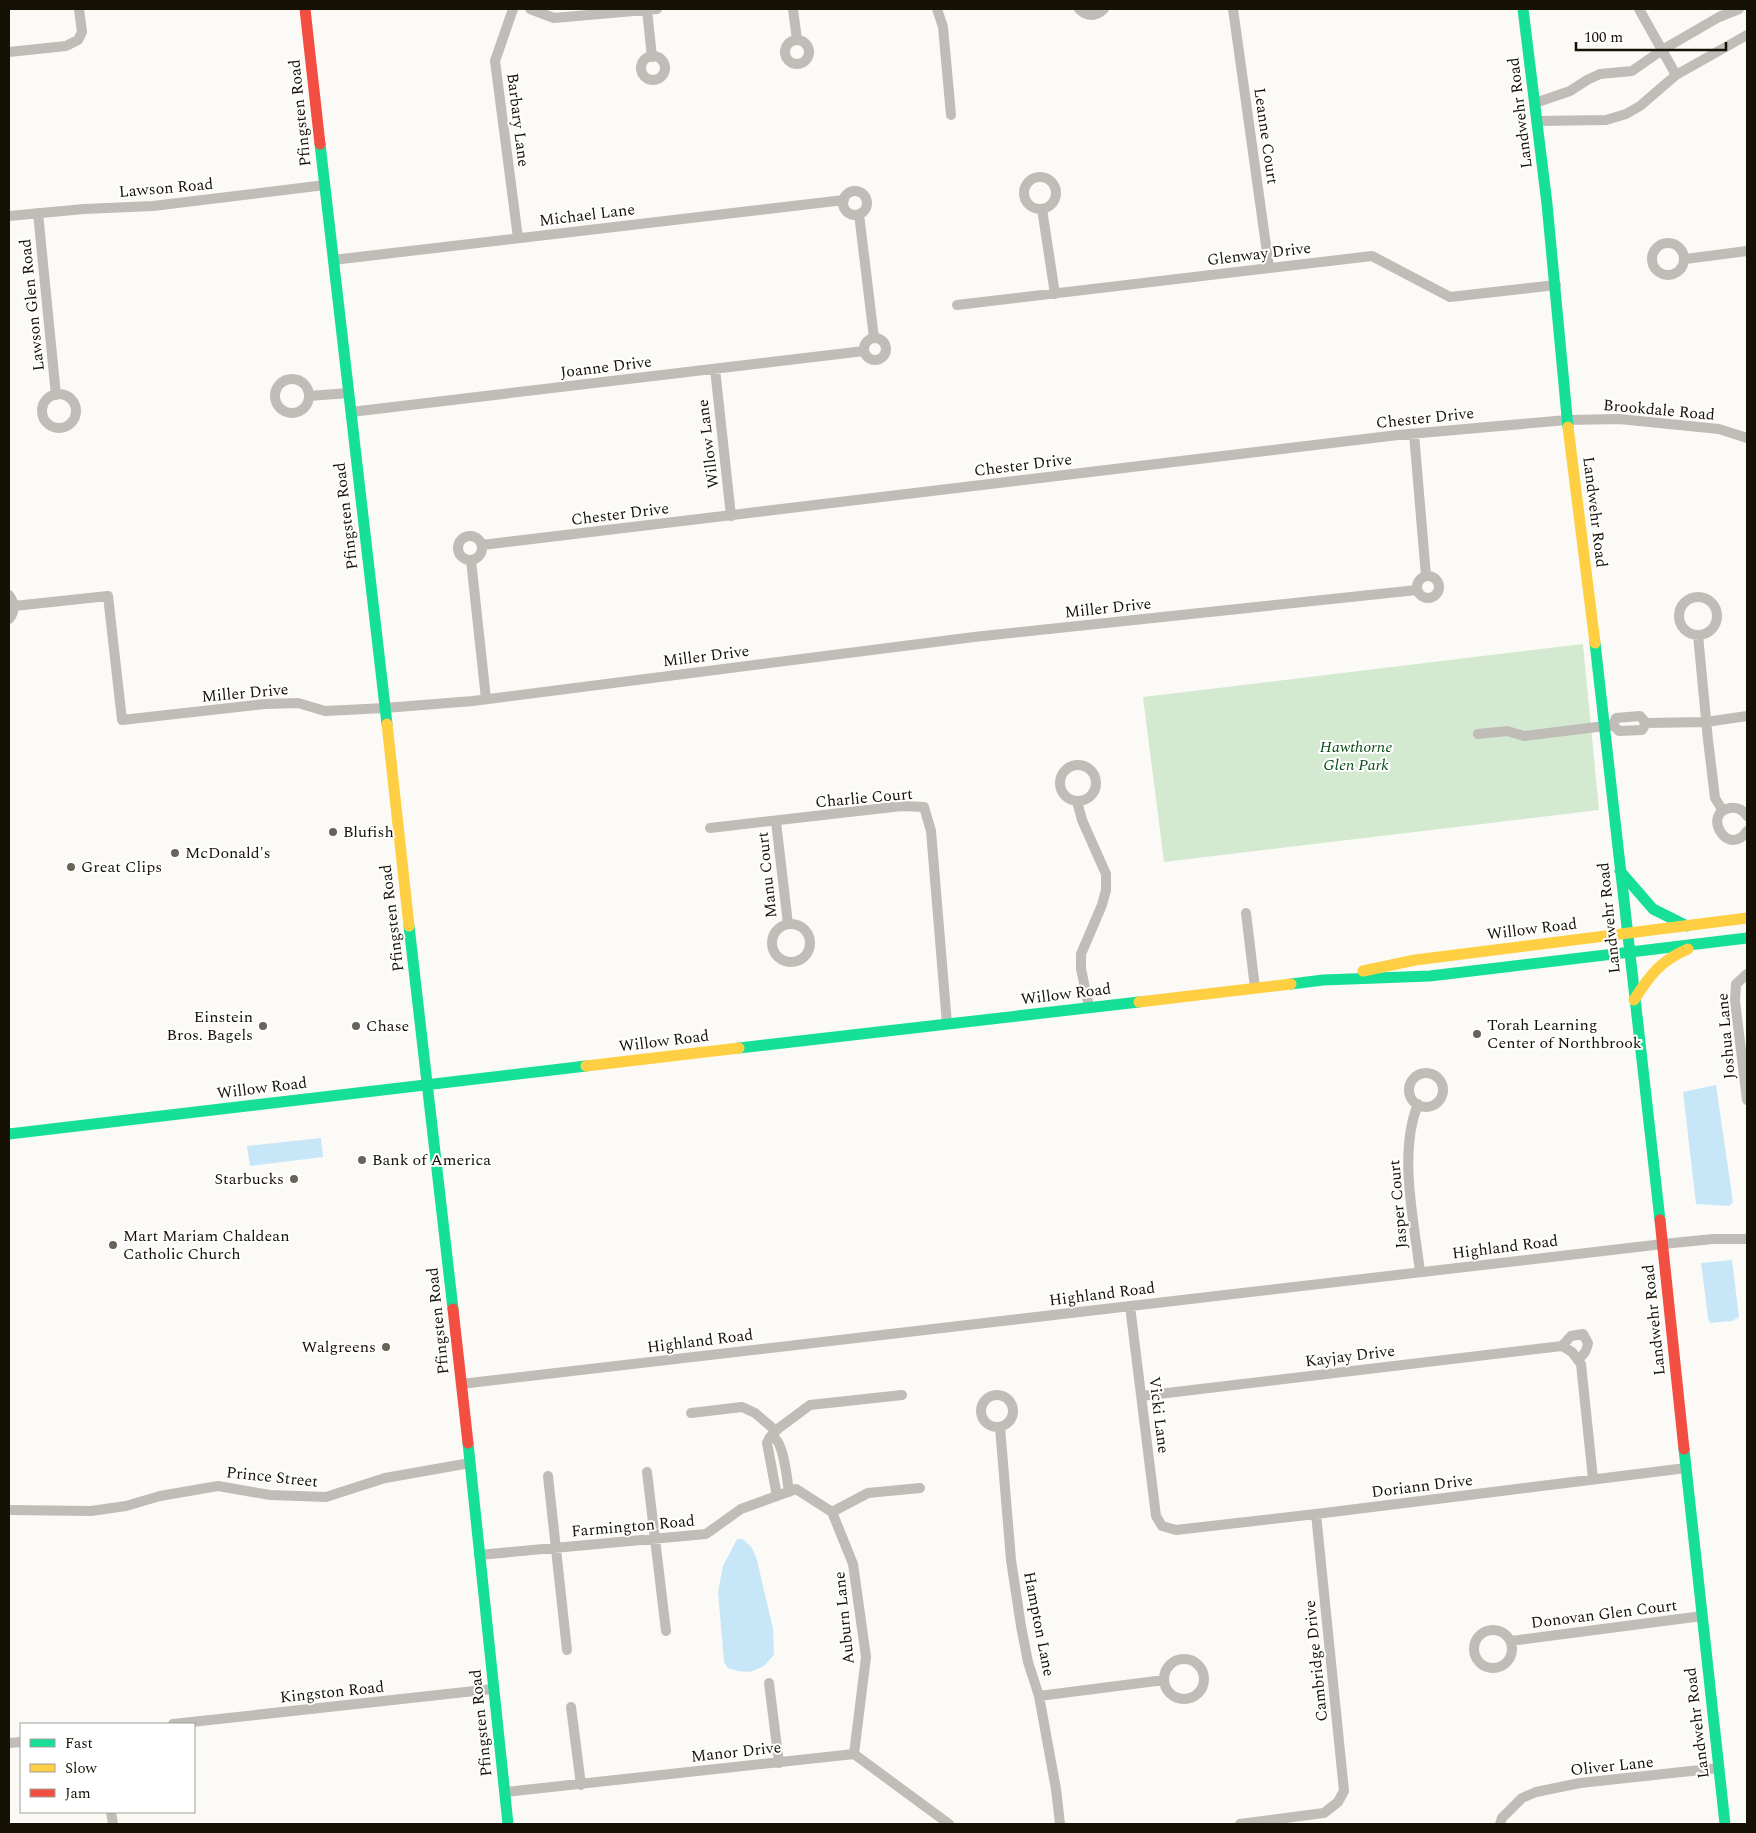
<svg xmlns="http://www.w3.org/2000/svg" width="1756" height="1833" font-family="Spectral,serif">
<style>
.green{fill:#d3ead1}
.water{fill:#c7e7f9}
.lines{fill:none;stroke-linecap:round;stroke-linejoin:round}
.street{stroke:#c0bcb7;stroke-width:10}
.fast{stroke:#16e098;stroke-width:11}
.slow{stroke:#ffcf43;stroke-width:11}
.jam{stroke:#f24e42;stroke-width:11}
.poi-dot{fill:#666359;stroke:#fff;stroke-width:2}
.labels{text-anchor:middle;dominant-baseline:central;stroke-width:4;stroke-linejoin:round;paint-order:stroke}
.street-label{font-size:16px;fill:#161105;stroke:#fff}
.park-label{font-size:16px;font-style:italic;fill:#084b16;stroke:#fff}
.poi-label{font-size:16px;fill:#161105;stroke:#fff;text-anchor:start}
</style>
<rect width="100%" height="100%" fill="#fcfaf6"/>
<!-- green -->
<path class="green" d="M1583 644 1599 810 1164 862 1143 697Z"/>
<!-- water -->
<path class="water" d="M1716 1085 1733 1202 1729 1206 1696 1204 1683 1092Z
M321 1138 323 1157 250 1166 247 1146Z
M1732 1260 1739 1317 1732 1321 1710 1323 1708 1318 1701 1263Z
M737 1539H743L752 1548 757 1560 773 1629 774 1655 764 1666 750 1672 737 1671 728 1668 724 1662 718 1592 723 1566Z"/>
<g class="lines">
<!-- street -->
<path class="street" d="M513 9 495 61 518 238
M530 9 554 18 657 9
M793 9 797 40
M937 9 943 27 951 115
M1079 9C1087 17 1096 17 1104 9
M1233 9 1269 267
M1639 9 1676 75
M647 10 652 57
M785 52a12 12 0 1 1 24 0a12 12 0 1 1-24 0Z
M9 52 66 46 78 40 82 32 79 9
M641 68a12 12 0 1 1 24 0a12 12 0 1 1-24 0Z
M1535 103 1570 91 1587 80 1600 74 1632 71 1662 50 1719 17 1739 9
M1537 121 1606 120 1626 114 1640 106 1676 75 1747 35
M1024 193a16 16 0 1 1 32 0a16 16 0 1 1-32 0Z
M843 203a12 12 0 1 1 24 0a12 12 0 1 1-24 0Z
M1042 209 1055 294
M38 213 56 395
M859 214 874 338
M9 216 84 209 153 206 325 185
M1652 259a16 16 0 1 1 32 0a16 16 0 1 1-32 0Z
M1685 259 1747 251
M333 260 844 200
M957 305 1372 256 1450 297 1556 285
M864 349a11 11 0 1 1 22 0a11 11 0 1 1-22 0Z
M715 369 731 516
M275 396a17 17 0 1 1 34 0a17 17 0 1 1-34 0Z
M42 411a17 17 0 1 1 34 0a17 17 0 1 1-34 0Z
M309 396 349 393
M351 412 864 351
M1414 434 1426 576
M458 548a12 12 0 1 1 24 0a12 12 0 1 1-24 0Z
M482 545 1398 435 1567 420 1619 419 1719 429 1747 438
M471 560 486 699
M1417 587a11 11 0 1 1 22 0a11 11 0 1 1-22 0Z
M9 595C15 603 15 612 9 619
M1679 616a19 19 0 1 1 38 0a19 19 0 1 1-38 0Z
M14 606 108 596 122 720 265 704 298 703 325 711 385 708 473 701 974 637 1417 590
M1698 635 1708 740 1715 798 1723 811
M1646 723 1706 722 1747 716
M1613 725 1616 718 1640 716 1646 723
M1613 725 1619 731 1642 730 1646 723
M1478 734 1507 731 1524 736 1613 725
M1060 783a18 18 0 1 1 36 0a18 18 0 1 1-36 0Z
M1077 801 1082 820 1106 874V890L1102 905 1081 954V969L1089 1007
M1747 816C1743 810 1737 807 1730 808 1701 813 1728 859 1747 831
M776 822 788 924
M710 828 902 806 924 807 931 831 947 1024
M1246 913 1255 988
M772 943a19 19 0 1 1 38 0a19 19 0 1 1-38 0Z
M1747 974 1736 984 1735 1001 1747 1100
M1409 1090a17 17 0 1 1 34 0a17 17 0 1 1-34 0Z
M1418 1104C1398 1153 1414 1220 1420 1272
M1130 1306 1156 1516 1162 1526 1176 1530 1316 1514 1686 1468
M1562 1346 1571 1336 1583 1334 1588 1343C1587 1351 1584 1355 1578 1359
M461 1384 1663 1244 1713 1239H1747
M981 1411a16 16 0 1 1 32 0a16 16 0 1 1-32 0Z
M1142 1396 1562 1346 1572 1352 1581 1364 1593 1479
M691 1413 742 1407 755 1413 776 1431
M1000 1427 1011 1560 1021 1626 1028 1662 1039 1696 1056 1789 1060 1824
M772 1436C784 1441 787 1479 789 1492
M647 1472 666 1631
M548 1476 567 1650
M777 1496 767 1443 770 1437 779 1428 810 1405 902 1395
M9 1510 91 1511 126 1506 160 1496 218 1486 270 1495 326 1497 385 1478 470 1463
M832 1512 853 1564 866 1657 854 1754
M832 1512 868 1493 920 1488
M479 1555 706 1534 741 1509 796 1489 832 1512
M1474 1649a19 19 0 1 1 38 0a19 19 0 1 1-38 0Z
M1511 1641 1702 1616
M1164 1679a20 20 0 1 1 40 0a20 20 0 1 1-40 0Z
M769 1683 779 1763
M1039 1696 1164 1680
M571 1707 581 1785
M173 1724 493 1689
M9 1743 21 1742
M505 1792 854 1754 949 1824
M111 1812 113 1824
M1240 1824 1324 1813 1338 1802 1344 1791 1316 1514
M1500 1824 1502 1818 1522 1798 1536 1792 1580 1783 1719 1768"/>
<!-- fast -->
<path class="fast" d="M1523 9 1547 204 1568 427
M320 144 387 724
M1595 643 1660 1220
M1620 871 1653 909 1687 926
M409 926 453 1309
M1291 984 1323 980 1430 976 1747 938
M739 1048 1139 1002
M9 1134 586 1066
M468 1443 508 1824
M1684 1449 1725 1824"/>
<!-- slow -->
<path class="slow" d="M1568 427 1595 643
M387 724 409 926
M1363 971 1415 960 1747 918
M1634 1000C1650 975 1660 961 1688 949
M1139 1002 1291 984
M586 1066 739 1048"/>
<!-- jam -->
<path class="jam" d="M305 9 320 144
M1660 1220 1684 1449
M453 1309 468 1443"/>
</g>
<!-- markers -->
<g class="poi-dot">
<circle cx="333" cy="832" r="5"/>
<circle cx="175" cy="853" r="5"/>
<circle cx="71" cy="867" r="5"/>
<circle cx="263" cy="1026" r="5"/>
<circle cx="356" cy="1026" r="5"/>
<circle cx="1477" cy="1034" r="5"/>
<circle cx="362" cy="1160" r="5"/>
<circle cx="294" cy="1179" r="5"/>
<circle cx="113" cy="1245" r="5"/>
<circle cx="386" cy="1347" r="5"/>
</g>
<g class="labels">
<!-- street labels -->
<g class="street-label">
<text transform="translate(300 113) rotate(-96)">Pfingsten Road</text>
<text transform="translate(1520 113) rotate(-97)">Landwehr Road</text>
<text transform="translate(518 120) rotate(83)">Barbary Lane</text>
<text transform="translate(1266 136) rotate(82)">Leanne Court</text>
<text transform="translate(166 188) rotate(-5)">Lawson Road</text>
<text transform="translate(587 215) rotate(-7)">Michael Lane</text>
<text transform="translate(1259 254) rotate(-7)">Glenway Drive</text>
<text transform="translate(32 305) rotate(-96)">Lawson Glen Road</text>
<text transform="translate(606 367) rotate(-7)">Joanne Drive</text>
<text transform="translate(1659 410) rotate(5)">Brookdale Road</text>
<text transform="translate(1425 418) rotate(-6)">Chester Drive</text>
<text transform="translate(708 444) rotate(-97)">Willow Lane</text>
<text transform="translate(1023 465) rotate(-7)">Chester Drive</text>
<text transform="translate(1595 512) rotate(83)">Landwehr Road</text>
<text transform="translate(620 514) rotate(-7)">Chester Drive</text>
<text transform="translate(346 516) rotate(-97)">Pfingsten Road</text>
<text transform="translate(1108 608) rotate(-6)">Miller Drive</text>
<text transform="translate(706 656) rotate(-7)">Miller Drive</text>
<text transform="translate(245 693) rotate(-5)">Miller Drive</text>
<text transform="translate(864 798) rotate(-5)">Charlie Court</text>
<text transform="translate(767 875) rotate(-96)">Manu Court</text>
<text transform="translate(392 918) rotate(-97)">Pfingsten Road</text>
<text transform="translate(1609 918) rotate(-96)">Landwehr Road</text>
<text transform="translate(1532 929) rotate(-7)">Willow Road</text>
<text transform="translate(1066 994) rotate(-7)">Willow Road</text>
<text transform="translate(1726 1036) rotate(-95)">Joshua Lane</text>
<text transform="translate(664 1041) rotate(-7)">Willow Road</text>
<text transform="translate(262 1088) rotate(-7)">Willow Road</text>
<text transform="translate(1398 1204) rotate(-95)">Jasper Court</text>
<text transform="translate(1505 1247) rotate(-7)">Highland Road</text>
<text transform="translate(1102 1294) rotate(-7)">Highland Road</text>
<text transform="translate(1654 1320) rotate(-96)">Landwehr Road</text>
<text transform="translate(438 1321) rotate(-96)">Pfingsten Road</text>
<text transform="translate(700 1341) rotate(-7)">Highland Road</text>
<text transform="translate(1350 1356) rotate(-7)">Kayjay Drive</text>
<text transform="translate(1159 1415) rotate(83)">Vicki Lane</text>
<text transform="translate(272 1477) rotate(6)">Prince Street</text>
<text transform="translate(1422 1486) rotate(-7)">Doriann Drive</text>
<text transform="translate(633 1526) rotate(-5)">Farmington Road</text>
<text transform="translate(1604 1614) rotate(-7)">Donovan Glen Court</text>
<text transform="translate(844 1618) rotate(-96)">Auburn Lane</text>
<text transform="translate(1039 1624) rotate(79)">Hampton Lane</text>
<text transform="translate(1316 1661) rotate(-96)">Cambridge Drive</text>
<text transform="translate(332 1692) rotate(-6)">Kingston Road</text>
<text transform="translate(481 1723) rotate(-96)">Pfingsten Road</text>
<text transform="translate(1697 1723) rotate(-97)">Landwehr Road</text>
<text transform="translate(736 1752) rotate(-6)">Manor Drive</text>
<text transform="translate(1612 1766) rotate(-6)">Oliver Lane</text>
</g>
<!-- park labels -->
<g class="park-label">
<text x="1356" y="747">Hawthorne<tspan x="1356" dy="18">Glen Park</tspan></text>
</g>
<!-- poi labels -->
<g class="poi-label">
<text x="343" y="832">Blufish</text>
<text x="185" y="853">McDonald's</text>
<text x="81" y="867">Great Clips</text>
<text x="253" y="1017" text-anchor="end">Einstein<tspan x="253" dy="18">Bros. Bagels</tspan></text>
<text x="1487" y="1025">Torah Learning<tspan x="1487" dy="18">Center of Northbrook</tspan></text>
<text x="366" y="1026">Chase</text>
<text x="372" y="1160">Bank of America</text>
<text x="284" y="1179" text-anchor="end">Starbucks</text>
<text x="123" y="1236">Mart Mariam Chaldean<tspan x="123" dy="18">Catholic Church</tspan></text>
<text x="376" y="1347" text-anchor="end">Walgreens</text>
</g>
</g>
<!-- border -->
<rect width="1756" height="1833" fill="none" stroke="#161105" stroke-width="20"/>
<!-- legend -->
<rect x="20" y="1723" width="175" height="90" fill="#ffffff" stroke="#a2a09b"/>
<rect x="30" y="1739" width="25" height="8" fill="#16e098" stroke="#a2a09b"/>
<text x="65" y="1748" font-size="15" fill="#161105">Fast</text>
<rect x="30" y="1764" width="25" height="8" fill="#ffcf43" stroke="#a2a09b"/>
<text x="65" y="1773" font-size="15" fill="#161105">Slow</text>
<rect x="30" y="1789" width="25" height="8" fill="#f24e42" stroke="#a2a09b"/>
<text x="65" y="1798" font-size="15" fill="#161105">Jam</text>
<!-- scale -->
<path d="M1576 42v8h150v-8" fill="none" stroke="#161105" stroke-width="2.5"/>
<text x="1584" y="42" font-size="15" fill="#161105" stroke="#ffffff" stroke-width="4" paint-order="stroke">100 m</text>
</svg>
